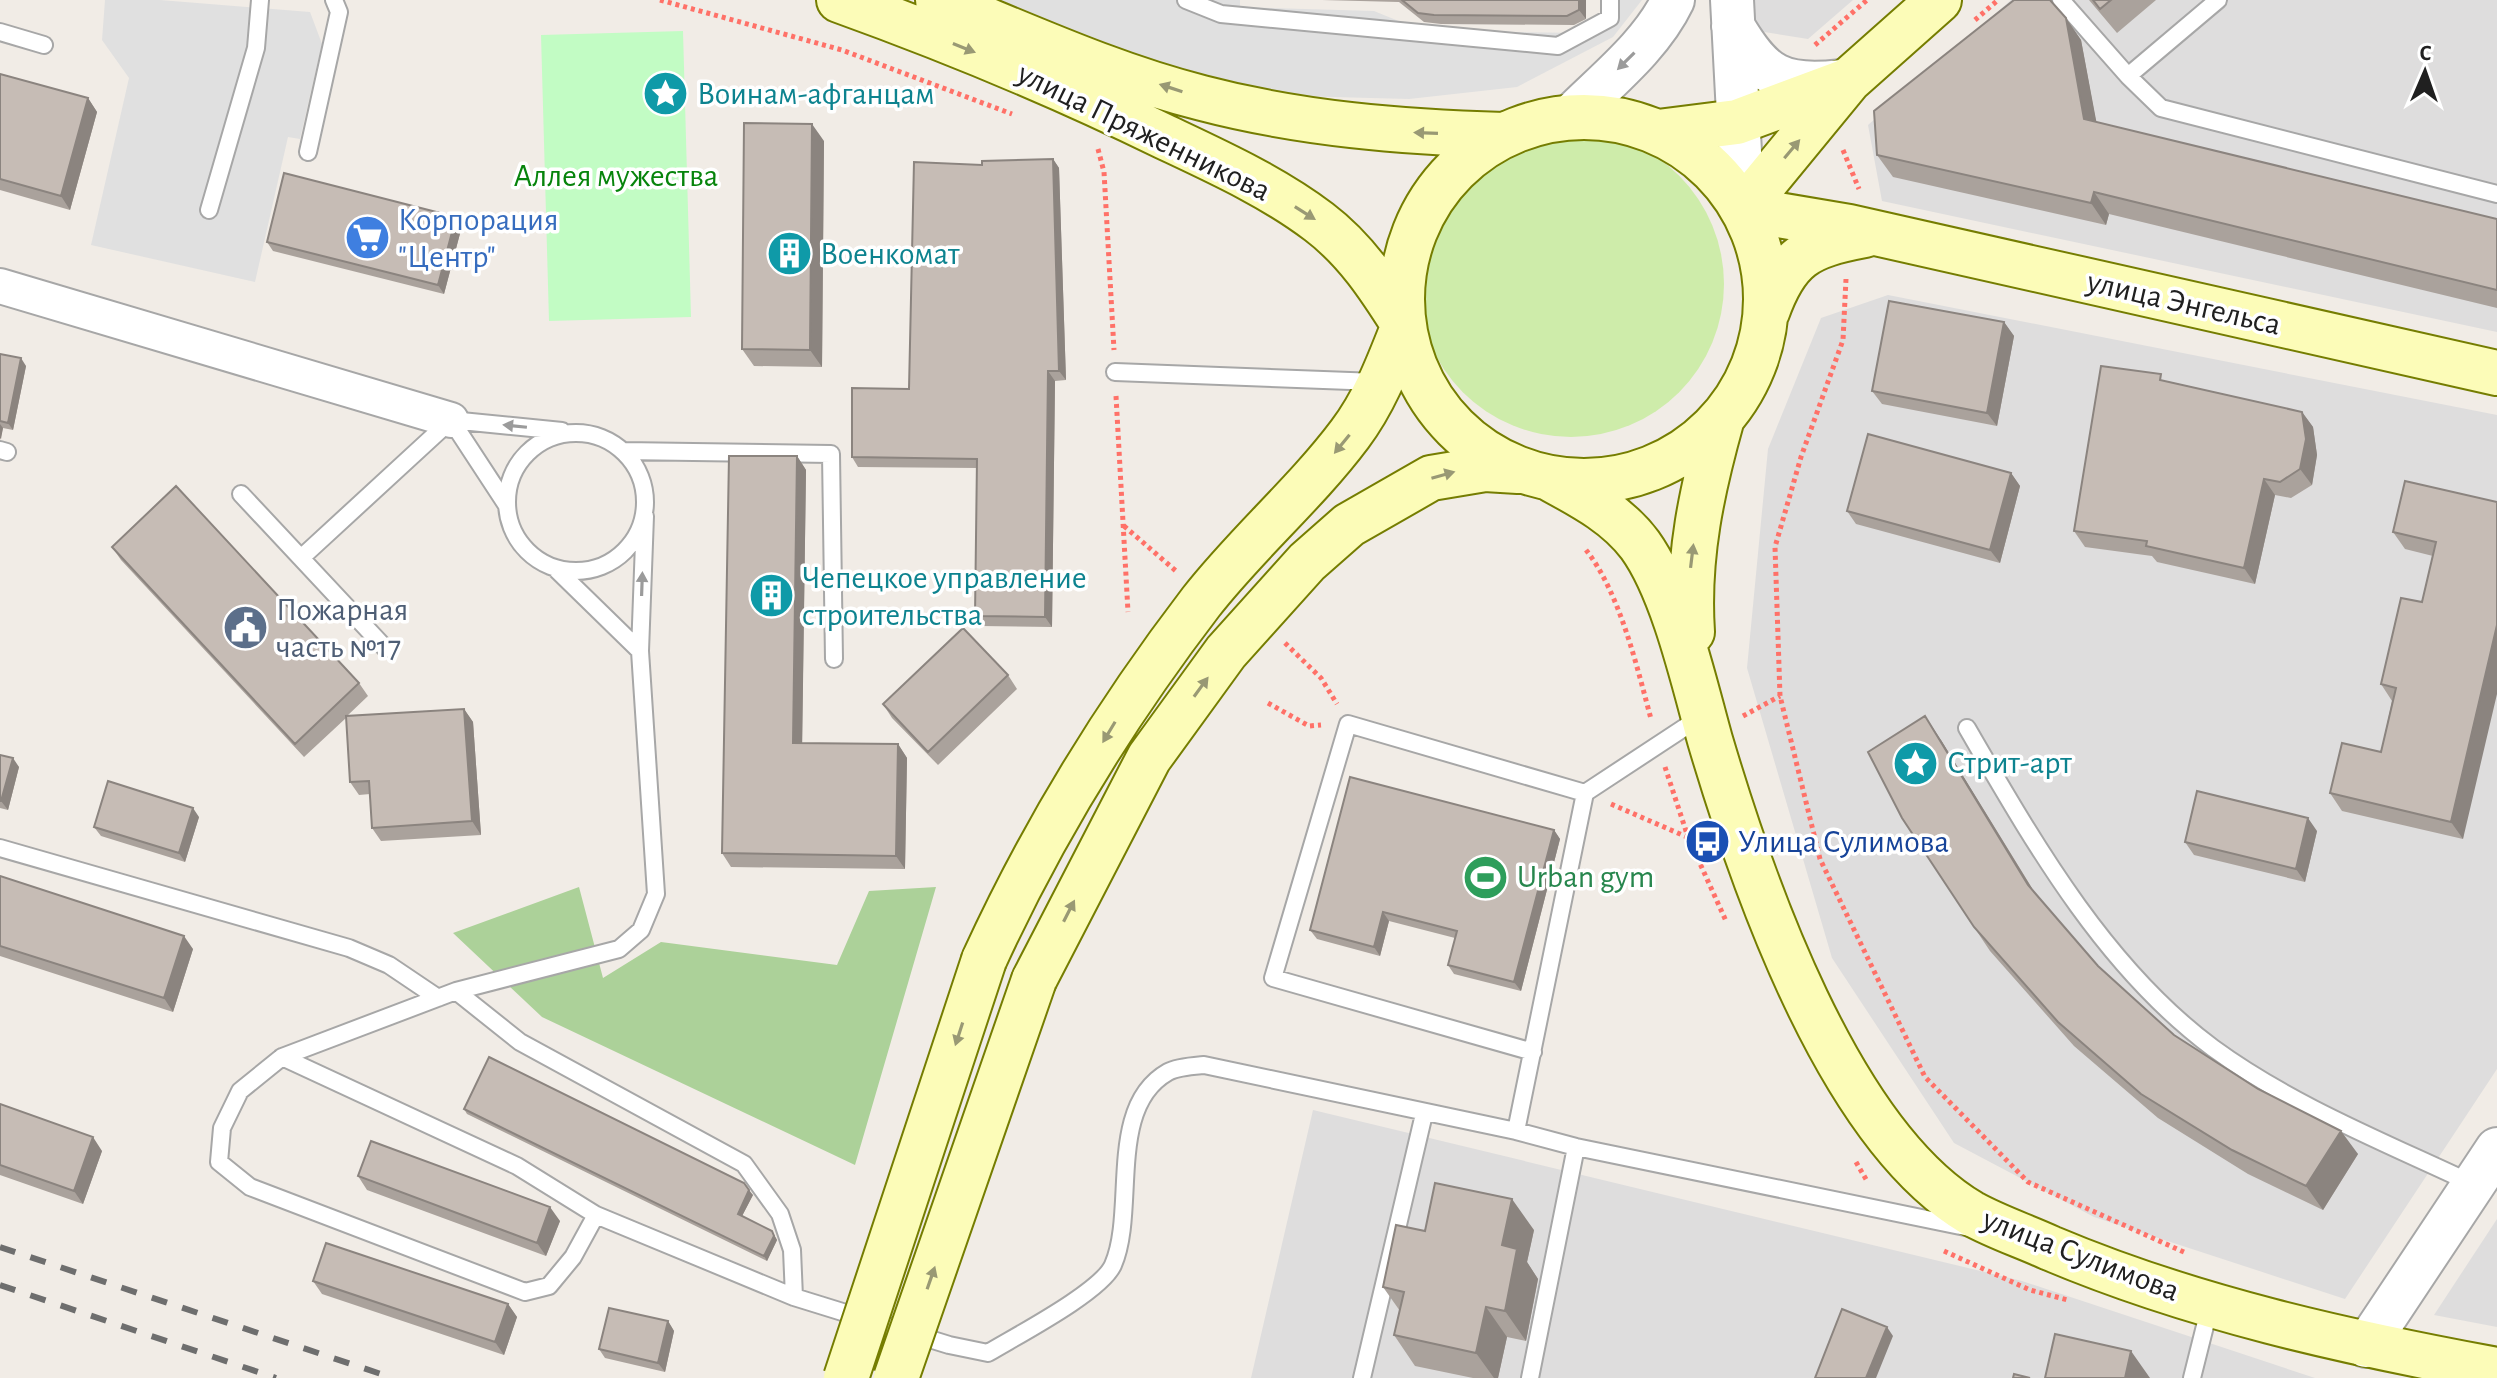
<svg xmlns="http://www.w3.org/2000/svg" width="2497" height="1378" font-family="'Alegreya Sans',sans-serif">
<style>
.residential{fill:#dedddd}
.grass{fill:#ceecaa}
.forest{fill:#acd199}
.park{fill:#c2fcc4}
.parking{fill:#e0e0e0}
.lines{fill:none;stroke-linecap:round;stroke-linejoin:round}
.service-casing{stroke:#a7a7a7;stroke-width:20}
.minor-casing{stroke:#a7a7a7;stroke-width:38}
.tertiary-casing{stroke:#a7a7a7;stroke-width:46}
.secondary-casing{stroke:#757d01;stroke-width:48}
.path{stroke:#ff7168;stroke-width:5;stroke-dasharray:4 4;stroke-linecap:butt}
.service{stroke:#fff;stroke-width:16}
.minor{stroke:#fff;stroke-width:34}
.tertiary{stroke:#fff;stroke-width:42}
.secondary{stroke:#fcfcb8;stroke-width:44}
.rail{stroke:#6e6e6e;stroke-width:6;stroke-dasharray:16 16;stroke-linecap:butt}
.secondary-bridge-casing{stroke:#757d01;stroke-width:48;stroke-linecap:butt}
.secondary-bridge{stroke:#fcfcb8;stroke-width:44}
.wall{fill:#aaa29c}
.shaded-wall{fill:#8b847f}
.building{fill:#c6bcb5;stroke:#8b847f;stroke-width:2}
.oneway{fill:#999974}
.oneway2{fill:#9b9b9b}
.labels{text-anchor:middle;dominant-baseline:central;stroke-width:7;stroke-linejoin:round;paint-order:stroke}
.culture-label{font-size:32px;fill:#0d838f;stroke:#fff;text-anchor:start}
.street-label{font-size:32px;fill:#202020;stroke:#fff}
.park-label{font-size:32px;fill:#07840c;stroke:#fff}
.shop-label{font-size:32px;fill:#366cbe;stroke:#fff;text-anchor:start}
.service-label{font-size:32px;fill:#4e5e75;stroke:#fff;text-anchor:start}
.transit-label{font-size:32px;fill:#164399;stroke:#fff;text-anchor:start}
.leisure-label{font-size:32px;fill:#27864d;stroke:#fff;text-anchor:start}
</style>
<rect width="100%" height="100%" fill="#f1ece6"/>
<!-- residential -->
<path class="residential" d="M1751 0H1853L1808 39 1752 30Z
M2011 0H2497V332L1882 201 1868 125Z
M1888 295 2497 415V1069L2345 1299 2094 1217 1954 1143 1832 958 1747 668 1768 449 1821 318Z
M1313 1110 2022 1281 2315 1378H1251Z
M2497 1219V1327L2434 1315Z"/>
<!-- grass -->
<path class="grass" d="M1418 284a153 153 0 1 1 306 0a153 153 0 1 1-306 0Z"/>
<!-- forest -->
<path class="forest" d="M579 887 603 978 661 942 837 965 869 891 936 887 855 1165 542 1017 453 933Z"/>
<!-- park -->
<path class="park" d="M683 31 691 317 549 321 541 35Z"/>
<!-- parking -->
<path class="parking" d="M105 0H160L310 12 322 44 300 139 288 137 255 282 91 245 129 78 102 40Z
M995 0H1240V7L1374 11 1423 31 1585 33 1602 15V0H1642L1613 37 1517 87 1409 99 1294 96 1134 57Z"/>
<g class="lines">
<defs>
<path id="service" d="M1186 0 1221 14 1558 46 1610 18V0
M2061 0 2128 76 2218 0
M0 32 44 45
M2128 76 2161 108 2497 194
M308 152 339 12 334 0
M209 210 256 48 260 0
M1115 372 1377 382
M451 420 506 504
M507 502a69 69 0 1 1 138 0a69 69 0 1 1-138 0Z
M0 450 7 452
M623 451 831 454 834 659
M241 494 386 649
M301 558 451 420 562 431
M557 570 640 651
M1967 728C2034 843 2104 967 2213 1048 2291 1105 2384 1142 2471 1183
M0 848 349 948 389 965 438 998
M456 991 520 1042 744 1164 780 1214 792 1250 794 1297
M1533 1052 1273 978 1348 724 1585 793
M282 1057 517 1166 596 1215 794 1297 949 1345 988 1353C1016 1336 1101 1292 1113 1265 1137 1210 1106 1107 1168 1072 1177 1067 1193 1066 1204 1065L1516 1131 1576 1147 1970 1228
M1516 1131 1585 793 1702 716
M596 1215 573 1257 549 1286 525 1292 250 1187 219 1162 222 1128 240 1091 282 1057 456 991 619 949 641 930 656 894 640 651 645 516
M1362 1378 1424 1114
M1530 1378 1576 1147
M2192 1378 2210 1306"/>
<path id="minor" d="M0 286 451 420"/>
<path id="tertiary" d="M1732 0 1743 209
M1733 26C1763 77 1782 88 1841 81
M1570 117C1606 81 1651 46 1673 0
M2366 1346 2497 1149"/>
<path id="secondary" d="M839 0C950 40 1059 85 1165 137 1218 162 1273 187 1319 222 1356 250 1380 287 1404 325
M938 0C1025 35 1111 75 1202 98 1301 124 1402 132 1504 135
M1402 299a182 182 0 1 1 364 0a182 182 0 1 1-364 0Z
M1658 132 1737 122 1847 81
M1743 209 1849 227 2497 373
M1743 209 1849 80 1939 0
M1767 312C1787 256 1807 246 1865 235
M1549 478C1582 496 1617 514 1640 545 1674 592 1694 683 1710 740 1752 882 1838 1134 1971 1213 1996 1227 2024 1236 2050 1248 2192 1308 2345 1342 2497 1370
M1692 632C1687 557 1702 489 1722 418
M984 960C1042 833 1116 713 1201 602 1247 543 1305 494 1350 434 1375 401 1389 363 1404 325
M1034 980 1149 758 1226 652 1307 562 1349 525 1431 478 1485 469 1518 471"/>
</defs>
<!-- service casing -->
<use href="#service" class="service-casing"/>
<!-- minor casing -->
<use href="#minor" class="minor-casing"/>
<!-- tertiary casing -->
<use href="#tertiary" class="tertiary-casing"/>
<!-- secondary casing -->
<use href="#secondary" class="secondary-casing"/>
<!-- path -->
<path class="path" d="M660 0 842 50 1012 114
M1975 20 1998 0
M1815 45 1867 0
M1098 149 1104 172 1114 350
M1843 150 1859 189
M1846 279 1843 340 1801 457 1775 547 1780 696 1820 859 1925 1077 2028 1182 2186 1253
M1116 396 1128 612
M1124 526 1176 571
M1586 550C1620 593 1637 667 1651 719
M1285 643 1321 678 1337 704
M1268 703 1309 726 1321 725
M1743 716 1780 696
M1665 767 1688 837 1726 921
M1611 804 1687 837
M1856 1162 1867 1181
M1944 1251 2030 1290 2068 1300"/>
<!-- service -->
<use href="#service" class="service"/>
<!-- minor -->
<use href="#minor" class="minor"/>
<!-- tertiary -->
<use href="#tertiary" class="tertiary"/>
<!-- secondary -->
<use href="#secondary" class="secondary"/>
<!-- rail -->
<path class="rail" d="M0 1247 393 1378
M0 1285 276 1378"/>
<defs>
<path id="secondary-bridge" d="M846 1378 984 960
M896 1378 1034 980"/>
</defs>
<!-- secondary-bridge casing -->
<use href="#secondary-bridge" class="secondary-bridge-casing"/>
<!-- secondary-bridge -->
<use href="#secondary-bridge" class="secondary-bridge"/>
</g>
<!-- wall -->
<path class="wall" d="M1322 0H1586V19L1574 25 1441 24 1424 22 1399 2Z
M2089 0H2156L2117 33Z
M2066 18 2081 40 2096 122 2497 219V308L2109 214 2106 225 1893 177 1877 155Z
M0 74 88 98 97 112 70 210 0 190Z
M824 141 822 367 754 366 742 349Z
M1053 159 1059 168 1066 380 1055 381 1052 627 981 626 975 616 977 468 858 467 852 457 909 389 982 165Z
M462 226 444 294 273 251 267 242Z
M2004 322 2014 336 1997 426 1882 404 1872 391Z
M0 354 26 366 13 430 3 428 0 440Z
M2166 381 2302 412 2313 427 2317 455 2312 485 2291 498 2275 495 2255 584 2157 562 2152 556 2085 547 2074 531Z
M797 456 806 470 802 743 898 744 907 758 905 869 731 867 722 853Z
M2011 473 2020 486 2000 563 1856 524 1847 511Z
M2497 502 2463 839 2342 811 2330 793 2381 752 2392 701 2381 684 2422 602 2433 556 2405 549 2393 532Z
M112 547 359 683 368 696 347 716 464 709 473 722 481 835 381 841 372 828 370 794 359 795 350 782 346 718 304 757 121 560Z
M1008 675 1017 689 938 765 892 718 883 704Z
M1941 740 2035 893 2098 966 2174 1035 2358 1154 2323 1210 2248 1174 2158 1118 2074 1046 1990 951 1974 927Z
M0 755 19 767 8 810 0 808Z
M199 817 185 862 101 836 94 827Z
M1554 830 1560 839 1521 991 1454 974 1448 965 1455 938 1389 921 1380 956 1317 939 1310 930Z
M2317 831 2305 882 2194 855 2185 842Z
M0 876 193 949 173 1012 0 956Z
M0 1104 102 1151 83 1204 0 1175Z
M464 1109 753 1195 742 1216 772 1231 777 1240 767 1261 467 1114Z
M358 1176 560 1221 546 1256 367 1190Z
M1534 1230 1527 1262 1538 1279 1526 1341 1507 1337 1498 1378H1473L1415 1366 1394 1335 1400 1311 1383 1287 1425 1231Z
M313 1281 508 1304 517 1317 504 1355 322 1294Z
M668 1321 674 1331 665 1372 605 1358 599 1349Z"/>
<!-- shaded-wall -->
<path class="shaded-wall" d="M1579 0H1586V19L1579 10Z
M2066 18 2081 40 2100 141 2084 119Z
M88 98 97 112 70 210 61 196Z
M812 124 824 141 822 367 810 350Z
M1053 159 1059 168 1066 380 1059 371Z
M2094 192 2109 214 2106 225 2091 203Z
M456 217 462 226 444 294 438 285Z
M2004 322 2014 336 1997 426 1987 413Z
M21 358 26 366 13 430 8 423Z
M1048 371 1055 381 1052 627 1045 617Z
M2302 412 2313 427 2317 455 2312 485 2300 469Z
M0 424 3 428 1 439 0 438Z
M797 456 806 470 802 756 793 743Z
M2011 473 2020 486 2000 563 1990 550Z
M2264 479 2275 495 2255 584 2244 568Z
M2497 625V694L2463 839 2451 822Z
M464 709 473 722 481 835 472 821Z
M1925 716 1941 740 2044 908 2028 885Z
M898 744 907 758 905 869 896 856Z
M13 758 19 767 8 810 1 801Z
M193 808 199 817 185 862 179 853Z
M2308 818 2317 831 2305 882 2296 869Z
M1554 830 1560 839 1521 991 1514 982Z
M1383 912 1389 921 1380 956 1374 947Z
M184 936 193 949 173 1012 164 998Z
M2341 1131 2358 1154 2323 1210 2306 1186Z
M93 1137 102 1151 83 1204 74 1191Z
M749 1190 753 1195 741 1218 738 1214Z
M1512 1199 1534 1230 1527 1262 1538 1279 1526 1341 1505 1311 1502 1245Z
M550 1207 560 1221 546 1256 537 1243Z
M772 1231 777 1240 767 1261 764 1256Z
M508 1304 517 1317 504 1355 495 1342Z
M1486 1307 1507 1337 1498 1378H1494L1476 1353Z
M668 1321 674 1331 665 1372 658 1363Z
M1887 1327 1893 1336 1876 1378H1866Z
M2131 1351 2150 1378H2125Z"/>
<!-- building -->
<path class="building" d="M1402 0H1579V10L1567 16 1434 15 1418 13Z
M2014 0H2050L2066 18 2084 119 2497 219V290L2094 192 2091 203 1877 155 1874 111Z
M2093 0H2111L2100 9Z
M0 74 88 98 61 196 0 179Z
M744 123 812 124 810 350 742 349Z
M1053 159 1059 371H1048L1045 617 975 616 977 459 852 457V388L909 389 914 162 982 165V161Z
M284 173 456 217 438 285 267 242Z
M1889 301 2004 322 1987 413 1872 391Z
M0 354 21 358 8 423 0 421Z
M2101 366 2161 374 2160 380 2302 412 2306 439 2300 469 2280 482 2264 479 2244 568 2146 546 2147 541 2074 531Z
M1868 434 2011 473 1990 550 1847 511Z
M729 456H797L793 743 898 744 896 856 722 853Z
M2405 481 2497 502V625L2451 822 2330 793 2342 743 2381 752 2396 688 2381 684 2401 598 2422 602 2436 542 2393 532Z
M176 486 359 683 295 744 112 547Z
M963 628 1008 675 928 752 883 704Z
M464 709 472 821 372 828 369 781 350 782 346 716Z
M1925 716 2028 885 2098 966 2174 1035 2258 1089 2341 1131 2306 1186 2232 1150 2141 1094 2058 1022 1974 927 1902 818 1868 752Z
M0 755 13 758 1 801H0Z
M1350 777 1554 830 1514 982 1448 965 1457 931 1383 912 1374 947 1310 930Z
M108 781 193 808 179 853 94 827Z
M2197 791 2308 818 2296 869 2185 842Z
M0 876 184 936 164 998 0 946Z
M489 1057 744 1183 749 1190 738 1214 772 1231 774 1236 764 1256 464 1109Z
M0 1104 93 1137 74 1191 0 1165Z
M371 1141 550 1207 537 1243 358 1176Z
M1435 1183 1512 1199 1502 1245 1517 1249 1505 1311 1486 1307 1476 1353 1394 1335 1404 1292 1383 1287 1396 1225 1425 1231Z
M326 1243 508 1304 495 1342 313 1281Z
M609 1308 668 1321 658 1363 599 1349Z
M1842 1309 1887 1327 1866 1378H1815Z
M2055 1334 2131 1351 2125 1378H2045Z
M2014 1374 2030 1378H2013Z"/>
<!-- one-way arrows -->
<defs><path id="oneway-solid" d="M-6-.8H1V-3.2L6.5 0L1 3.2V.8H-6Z" transform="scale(2)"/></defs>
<g class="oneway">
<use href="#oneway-solid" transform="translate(964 48) rotate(22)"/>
<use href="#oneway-solid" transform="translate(1171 88) rotate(-162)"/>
<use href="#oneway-solid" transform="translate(1426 133) rotate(-178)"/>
<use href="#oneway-solid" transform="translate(1792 149) rotate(-50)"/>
<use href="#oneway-solid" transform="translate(1305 213) rotate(32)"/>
<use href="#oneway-solid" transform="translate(1342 444) rotate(129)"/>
<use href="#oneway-solid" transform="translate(1443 475) rotate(-16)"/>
<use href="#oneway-solid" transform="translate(1692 556) rotate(-83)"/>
<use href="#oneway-solid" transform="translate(1201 687) rotate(-54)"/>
<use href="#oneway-solid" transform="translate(1109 732) rotate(121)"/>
<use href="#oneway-solid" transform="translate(1069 911) rotate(-63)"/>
<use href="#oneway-solid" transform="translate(959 1034) rotate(108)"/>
<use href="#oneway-solid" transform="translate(931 1278) rotate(-71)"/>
</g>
<g class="oneway2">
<use href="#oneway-solid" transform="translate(1626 61) rotate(135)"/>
<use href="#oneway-solid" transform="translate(515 426) rotate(-174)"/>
<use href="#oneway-solid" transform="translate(642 584) rotate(-88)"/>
</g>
<!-- icons -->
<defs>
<symbol id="sight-disc" viewBox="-11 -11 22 22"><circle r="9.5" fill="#0f9aa8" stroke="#fff"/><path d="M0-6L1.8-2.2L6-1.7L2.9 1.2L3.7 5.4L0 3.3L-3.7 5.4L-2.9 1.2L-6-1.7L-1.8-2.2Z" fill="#fff"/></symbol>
<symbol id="supermarket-disc" viewBox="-11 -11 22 22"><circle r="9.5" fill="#3f7fe0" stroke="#fff"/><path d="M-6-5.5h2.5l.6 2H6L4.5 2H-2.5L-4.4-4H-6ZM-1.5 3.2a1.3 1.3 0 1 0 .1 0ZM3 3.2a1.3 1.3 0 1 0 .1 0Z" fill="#fff"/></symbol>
<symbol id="building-disc" viewBox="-11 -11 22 22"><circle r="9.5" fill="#0f9aa8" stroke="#fff"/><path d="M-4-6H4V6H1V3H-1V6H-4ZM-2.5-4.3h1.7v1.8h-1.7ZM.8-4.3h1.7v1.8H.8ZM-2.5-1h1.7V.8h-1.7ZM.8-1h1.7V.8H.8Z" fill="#fff"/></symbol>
<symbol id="civic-disc" viewBox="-11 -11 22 22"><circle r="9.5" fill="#5c6f8a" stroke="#fff"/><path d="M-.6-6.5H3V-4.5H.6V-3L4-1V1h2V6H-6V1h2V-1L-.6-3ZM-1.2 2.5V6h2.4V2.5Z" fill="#fff"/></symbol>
<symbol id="bus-disc" viewBox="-11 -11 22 22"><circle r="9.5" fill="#1a4fb4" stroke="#fff"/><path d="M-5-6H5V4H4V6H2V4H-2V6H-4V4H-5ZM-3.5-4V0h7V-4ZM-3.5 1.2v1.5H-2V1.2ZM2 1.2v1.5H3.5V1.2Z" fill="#fff"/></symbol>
<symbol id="stadium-disc" viewBox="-11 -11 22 22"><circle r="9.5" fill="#2e9e5b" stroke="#fff"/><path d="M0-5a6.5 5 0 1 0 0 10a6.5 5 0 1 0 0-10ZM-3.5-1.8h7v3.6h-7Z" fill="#fff"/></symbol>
</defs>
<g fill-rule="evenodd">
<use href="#sight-disc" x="640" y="68" width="51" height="51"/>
<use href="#supermarket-disc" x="342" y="212" width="51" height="51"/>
<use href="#building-disc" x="764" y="228" width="51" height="51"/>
<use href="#building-disc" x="746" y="570" width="51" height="51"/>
<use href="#civic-disc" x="220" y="602" width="51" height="51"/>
<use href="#sight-disc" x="1890" y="738" width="51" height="51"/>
<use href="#bus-disc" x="1682" y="816" width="51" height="51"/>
<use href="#stadium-disc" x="1460" y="852" width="51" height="51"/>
</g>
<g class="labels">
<!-- culture labels -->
<g class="culture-label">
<text x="697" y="94">Воинам-афганцам</text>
<text x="820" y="254">Военкомат</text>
<text x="802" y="578">Чепецкое управление<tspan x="802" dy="37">строительства</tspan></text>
<text x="1947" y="763">Стрит-арт</text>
</g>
<!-- street labels -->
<g class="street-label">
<text transform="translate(1144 132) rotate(26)">улица Пряженникова</text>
<text transform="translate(2184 303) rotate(13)">улица Энгельса</text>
<text transform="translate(2081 1255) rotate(21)">улица Сулимова</text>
</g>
<!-- park labels -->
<g class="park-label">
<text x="616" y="176">Аллея мужества</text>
</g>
<!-- shop labels -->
<g class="shop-label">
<text x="398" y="220">Корпорация<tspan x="398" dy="37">"Центр"</tspan></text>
</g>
<!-- service labels -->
<g class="service-label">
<text x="276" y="610">Пожарная<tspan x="276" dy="37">часть №17</tspan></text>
</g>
<!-- transit labels -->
<g class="transit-label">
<text x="1738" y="842">Улица Сулимова</text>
</g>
<!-- leisure labels -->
<g class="leisure-label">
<text x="1517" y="877">Urban gym</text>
</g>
</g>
<!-- north arrow -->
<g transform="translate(2425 72) rotate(2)" stroke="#ffffff" stroke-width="6" paint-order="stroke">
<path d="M0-6L14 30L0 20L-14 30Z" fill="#202020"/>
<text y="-12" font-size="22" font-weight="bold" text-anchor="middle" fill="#202020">С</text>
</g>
</svg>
